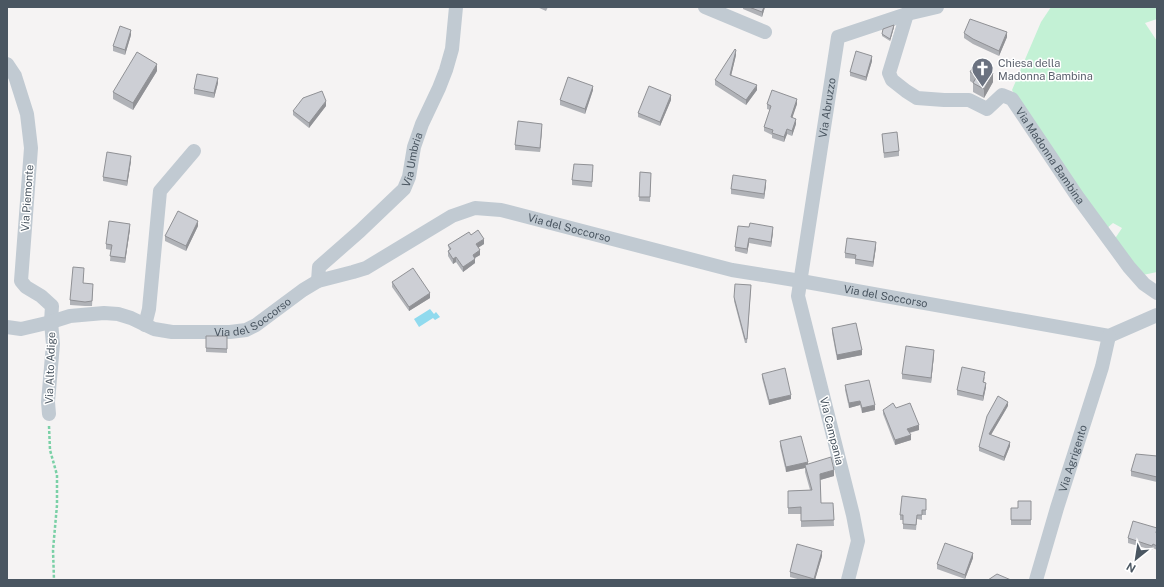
<svg xmlns="http://www.w3.org/2000/svg" width="1164" height="587" font-family="'Public Sans',sans-serif">
<style>
.green{fill:#c3f1d5}
.water{fill:#90daee}
.lines{fill:none;stroke-linecap:round;stroke-linejoin:round}
.path{stroke:#7ad0a6;stroke-width:2.5;stroke-dasharray:3 2;stroke-linecap:butt}
.street{stroke:#c1cad2;stroke-width:14}
.wall{fill:#b0b2b7}
.shaded-wall{fill:#909195}
.building{fill:#cdcfd5;stroke:#909195}
.labels{text-anchor:middle;dominant-baseline:central;stroke-width:3;stroke-linejoin:round;paint-order:stroke}
.worship-label{font-size:11px;fill:#5b616d;stroke:#fff;text-anchor:start}
.street-label{font-size:11px;fill:#4a5661;stroke:#fff}
</style>
<rect width="100%" height="100%" fill="#f5f3f3"/>
<!-- green -->
<path class="green" d="M1051 7H1157V19L1145 23 1157 41V272L1143 275 1114 240 1122 228 1113 223 1106 229 1081 195 1012 90 1041 22Z"/>
<!-- water -->
<path class="water" d="M430 309 434 314 436 312 440 317 435 320 433 318 419 327 414 319Z"/>
<g class="lines">
<!-- path -->
<path class="path" d="M49 426 50 450 57 475V505L53 550 54 580"/>
<!-- street -->
<g class="street">
<path d="M705 7 765 32"/>
<path id="s1" d="M907 14 889 73 892 80 906 91 917 98 944 100H969L987 109 1002 95 1012 99 1077 196 1129 267 1144 284 1157 293"/>
<path d="M7 64 15 76 27 114 31 148 21 281 26 287 41 296 52 306 51 322 53 344 48 402 49 414"/>
<path id="s2" d="M318 281 319 267 360 231 404 189 409 177 414 147 422 124 439 88 446 70 452 49 456 7"/>
<path d="M145 325 149 309 160 191 194 151"/>
<path id="s3" d="M7 327 21 329 51 322 70 316 104 313 118 314 131 318 154 329 172 332H230L246 330 256 325 303 290 318 281 353 272 366 268 452 216 475 208 501 210 732 270 801 281 1109 336 1157 315"/>
<path id="s4" d="M848 580 858 541 853 515 798 296 838 37 907 14 937 7"/>
<path id="s5" d="M1036 580 1057 508 1102 367 1109 336"/>
</g>
</g>
<!-- wall -->
<path class="wall" d="M537 7H548L546 11Z
M743 7H765L762 17 743 9Z
M894 27 890 41 882 36V34Z
M964 33 1007 37 999 56 973 44 964 38Z
M131 35 125 55 113 51V46Z
M736 55 731 76 757 90 746 105 715 85V80Z
M872 61 866 81 850 76V72Z
M157 71 133 110 113 99V92Z
M970 72 993 82 984 98 973 92V83L970 81Z
M218 83 214 98 194 94V89Z
M593 90 585 114 560 105V100Z
M671 100 660 126 638 117V113Z
M767 104H797L792 117 796 124 792 136 787 134 784 142 772 138V135L764 131V127L770 110 767 109Z
M326 106 309 128 293 115V111Z
M542 129 540 152 515 150V145Z
M882 134 899 151V156L884 158Z
M131 161 127 186 103 181V177Z
M593 170 592 187 572 185V180Z
M640 172 651 173 650 202 639 201Z
M766 185 764 199 731 194V189Z
M198 226 186 251 165 241V236Z
M749 227 773 232 771 247 749 243 747 254 735 251V247Z
M130 229 125 263 110 261 111 250 106 249V244Z
M471 235 484 244 478 248 480 255 475 258V263L463 272 456 262 453 264 448 256V251L449 250 448 245Z
M876 247 873 267 855 264V259L845 258V253Z
M84 273 83 283 93 288 92 306H85L70 305V300Z
M392 282 430 298 409 311 392 287Z
M751 289 747 343H745L734 301V297Z
M832 328 862 355 837 360 832 333Z
M206 336H227V353L206 352Z
M934 355 931 383 902 379V374Z
M762 374 791 399 769 405 762 378Z
M985 377 984 382 986 387 983 401 957 395V390Z
M845 385 875 410 862 413 860 405 849 408 845 390Z
M1008 406 991 435 1010 446 1004 461 979 451V447Z
M896 408 919 430 910 433 911 440 895 445 883 414V410Z
M780 441 808 465 834 476 820 480 821 503H833L834 526 801 527V514H788V491L810 490 805 472V468L786 472 780 446Z
M1157 456V482L1131 476V471Z
M1031 501V525H1011V508H1018Z
M926 503V515H922V520L917 519 916 530 903 529V520H900V515Z
M1157 528V550L1153 548 1152 550 1128 543V538Z
M822 556 815 580H801L790 577V572Z
M973 558 965 579 937 569V564Z"/>
<!-- shaded-wall -->
<path class="shaded-wall" d="M764 7H765L762 17V12Z
M894 25V27L890 41V39Z
M131 30V35L125 55V50Z
M1007 32V37L999 56V51Z
M736 50V55L730 80V75Z
M872 56V61L866 81V77Z
M157 64V71L133 110V103Z
M993 73V82L984 98V89Z
M218 78V83L214 98V93Z
M757 85V90L746 105V100Z
M593 86V90L585 114V109Z
M671 95V100L660 126V122Z
M797 99V104L791 122V117Z
M326 101V106L309 128V123Z
M796 119V124L792 136V131Z
M542 124V129L540 152V148Z
M787 129V134L784 142V137Z
M131 156V161L127 186V181Z
M766 180V185L764 199V194Z
M198 221V226L186 251V246Z
M130 224V229L125 263V258Z
M773 227V232L771 247V242Z
M749 238V243L747 254V249Z
M484 239V244L476 249V244Z
M876 242V247L873 267V262Z
M480 250V255L473 259V255Z
M456 257V262L453 264V259Z
M475 259V263L463 272V267Z
M430 293V298L409 311V307Z
M862 350V355L837 360V355Z
M934 350V355L931 383V378Z
M986 383V387L983 401V396Z
M791 395V399L769 405V400Z
M860 401V405L849 408V403Z
M1008 402V406L989 438V434Z
M875 405V410L862 413V408Z
M919 425V430L907 433V429Z
M911 435V440L895 445V440Z
M1010 442V446L1004 461V457Z
M808 462V467L805 465V468L786 472V467Z
M834 470V476L820 480V474Z
M822 551V556L815 580H814Z
M973 553V558L965 579V575Z"/>
<!-- building -->
<path class="building" d="M749 7H764L762 12Z
M970 19 1007 32 999 51 973 39 964 33Z
M894 25 890 39 882 34 883 29Z
M120 26 131 30 125 50 113 46Z
M735 49 736 50 730 75 757 85 746 100 715 80Z
M856 51 872 56 866 77 850 72Z
M137 52 157 64 133 103 113 92Z
M976 62 993 73 984 89 973 83 977 76 970 72Z
M197 74 218 78 214 93 194 89Z
M568 77 593 86 585 109 560 100Z
M649 86 671 95 660 122 638 113Z
M772 90 797 99 791 117 796 119 792 131 787 129 784 137 772 133 773 130 764 127 771 106 767 104Z
M322 91 326 101 309 123 293 111 303 98Z
M518 121 542 124 540 148 515 145Z
M897 132 899 151 884 153 882 134Z
M107 152 131 156 127 181 103 177Z
M574 164 593 165 592 182 572 180Z
M640 172 651 173 650 197H639Z
M733 175 766 180 764 194 731 189Z
M178 211 198 221 186 246 165 236Z
M109 221 130 224 125 258 110 256 112 245 106 244Z
M750 223 773 227 771 242 749 238 747 249 735 247 738 226 749 227Z
M478 230 484 239 476 244 480 250 473 255 475 259 463 267 456 257 453 259 448 251 451 249 448 245 469 232 471 235Z
M847 238 876 242 873 262 855 259 856 255 845 253Z
M73 267 84 268 83 283 93 284 92 301 85 302 70 300Z
M413 268 430 293 409 307 392 282Z
M735 284 751 285 747 339H745L734 297Z
M856 323 862 350 837 355 832 328Z
M206 336H227V349L206 348Z
M906 346 934 350 931 378 902 374Z
M962 367 985 372 983 382 986 383 983 396 957 390Z
M785 368 791 395 769 400 762 374Z
M869 380 875 405 862 408 860 401 849 403 845 385Z
M998 396 1008 402 989 434 1010 442 1004 457 979 447 987 416Z
M893 403 896 408 910 403 919 425 907 429 911 435 895 440 883 410Z
M801 436 808 462 786 467 780 441Z
M1136 454 1157 456V477L1131 471Z
M831 457 834 470 820 474 821 503H833L834 520 801 521V507L788 508V491L812 490 805 465Z
M902 496 926 499V510H922V515H917L916 525 903 524V515H900Z
M1018 501H1031V520H1011V508H1018Z
M1133 521 1157 528 1156 533 1157 534V546L1153 544 1152 546 1128 538Z
M945 543 973 553 965 575 937 564Z
M797 544 822 551 814 579 790 572Z
M997 574 1011 580H988Z"/>
<!-- icons -->
<defs>
<symbol id="church-pin" viewBox="-11 -11 22 30"><path d="M0 17L-7.5 6A9.5 9.5 0 1 1 7.5 6Z" fill="#6b7280" stroke="#fff"/><path d="M-1.2-6h2.4v3.5h3.3v2.4h-3.3V6h-2.4V-.1h-3.3v-2.4h3.3Z" fill="#fff"/></symbol>
</defs>
<g fill-rule="evenodd">
<use href="#church-pin" x="970" y="56" width="25" height="34"/>
</g>
<g class="labels">
<!-- worship labels -->
<g class="worship-label">
<text x="998" y="63">Chiesa della<tspan x="998" dy="13">Madonna Bambina</tspan></text>
</g>
<!-- street labels -->
<g class="street-label">
<text stroke="none"><textPath href="#s4" startOffset="483">Via Abruzzo</textPath></text>
<text stroke="none"><textPath href="#s1" startOffset="272">Via Madonna Bambina</textPath></text>
<text stroke="none"><textPath href="#s2" startOffset="160">Via Umbria</textPath></text>
<text transform="translate(27 198) rotate(-86)">Via Piemonte</text>
<text stroke="none"><textPath href="#s3" startOffset="603">Via del Soccorso</textPath></text>
<text stroke="none"><textPath href="#s3" startOffset="927">Via del Soccorso</textPath></text>
<text stroke="none"><textPath href="#s3" startOffset="255">Via del Soccorso</textPath></text>
<text transform="translate(50 368) rotate(-88)">Via Alto Adige</text>
<text transform="translate(832 431) rotate(76)">Via Campania</text>
<text stroke="none"><textPath href="#s5" startOffset="127">Via Agrigento</textPath></text>
</g>
</g>
<!-- border -->
<rect width="1164" height="587" fill="none" stroke="#4a5661" stroke-width="16"/>
<!-- north arrow -->
<g transform="translate(1136 559) rotate(210)" stroke="#ffffff" stroke-width="3" paint-order="stroke">
<path d="M0-3L7 15L0 10L-7 15Z" fill="#4a5661"/>
<text y="-6" font-size="11" font-weight="bold" text-anchor="middle" fill="#4a5661">N</text>
</g>
</svg>
